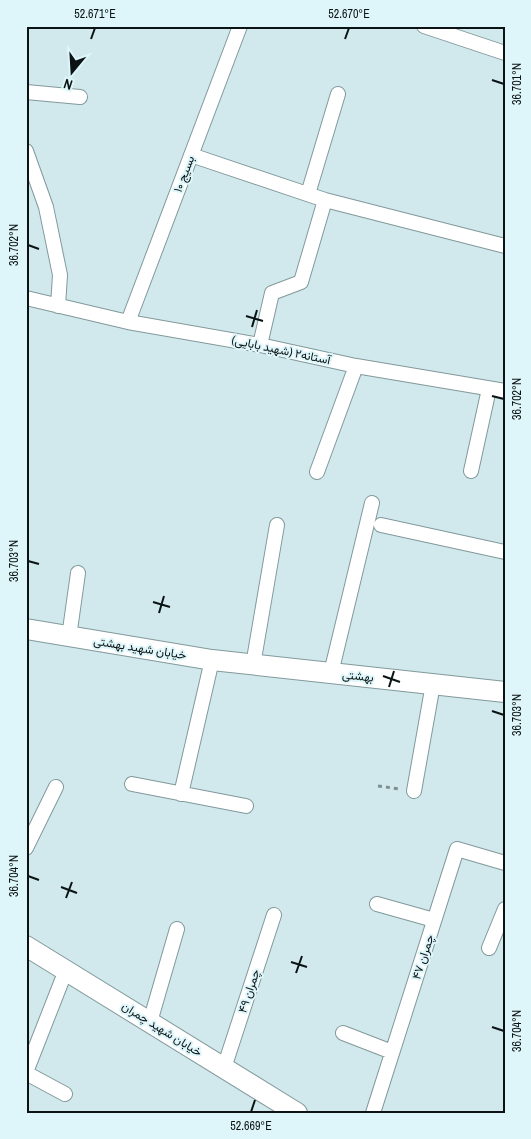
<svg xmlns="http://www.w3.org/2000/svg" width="531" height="1139" font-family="'Archivo Narrow',Vazirmatn,sans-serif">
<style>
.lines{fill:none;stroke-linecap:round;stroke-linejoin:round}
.minor-casing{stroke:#82999c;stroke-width:16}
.secondary-casing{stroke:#82999c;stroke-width:22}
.path{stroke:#7f9093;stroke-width:3;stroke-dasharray:4 4;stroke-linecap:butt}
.minor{stroke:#fff;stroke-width:14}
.secondary{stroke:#fff;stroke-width:20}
.ticks{fill:none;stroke:#0b1314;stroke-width:2}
.labels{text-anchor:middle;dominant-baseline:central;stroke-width:4;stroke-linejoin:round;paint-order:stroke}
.street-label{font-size:12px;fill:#0b1314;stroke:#def6fa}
.neatline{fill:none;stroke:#0b1314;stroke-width:2}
.ticks-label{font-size:12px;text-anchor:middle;fill:#0b1314}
</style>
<rect width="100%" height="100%" fill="#d1e9ec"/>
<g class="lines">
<defs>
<path id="minor" d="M424 26 505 53
M26 92 80 97
M26 151 46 207 60 275 58 306
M191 155 325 200 505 246
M308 194 338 94
M26 298 128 322 260 345 356 366 505 391
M128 322 240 26
M260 345 272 293 301 282 325 200
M471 471 489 389
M317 472 356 366
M381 525 505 552
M69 637 78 573
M253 665 277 525
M331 673 372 503
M132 784 246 806
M414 791 433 684
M181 794 212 660
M26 848 56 787
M377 904 434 920
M489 948 505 909
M150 1022 177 929
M343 1033 392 1052
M224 1068 274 915
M26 1072 66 970
M26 1073 65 1094
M373 1113 457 849 505 863"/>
<path id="secondary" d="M26 629 212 660 505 692
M26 946 297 1113"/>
</defs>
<!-- minor casing -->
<use href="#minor" class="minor-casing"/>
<!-- secondary casing -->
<use href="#secondary" class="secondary-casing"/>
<!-- path -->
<path class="path" d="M378 786 400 789"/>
<!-- minor -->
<use href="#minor" class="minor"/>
<!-- secondary -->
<use href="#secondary" class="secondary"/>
</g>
<!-- ticks -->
<path class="ticks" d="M91 39 95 28M345 39 349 28M492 80 504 84M28 245 39 249M246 316 263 321M252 327 257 310M492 396 504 399M28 561 39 564M153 602 170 607M159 613 164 596M383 676 400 682M389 687 394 671M492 711 504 715M28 876 39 880M61 887 77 893M66 898 72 882M291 962 307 967M296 973 302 956M492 1027 504 1031M251 1112 255 1100"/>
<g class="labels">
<!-- street labels -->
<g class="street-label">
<text transform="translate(184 174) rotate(-69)">بسیج ۱۰</text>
<text transform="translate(281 350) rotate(12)">آستانه۲ (شهید بابایی)</text>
<text transform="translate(140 648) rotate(9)">خیابان شهید بهشتی</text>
<text transform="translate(358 676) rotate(6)">بهشتی</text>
<text transform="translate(423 957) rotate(-72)">چمران ۴۷</text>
<text transform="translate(249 991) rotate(-72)">چمران ۴۹</text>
<text transform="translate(162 1029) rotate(32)">خیابان شهید چمران</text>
</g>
</g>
<!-- border -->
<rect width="531" height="1139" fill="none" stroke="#def6fa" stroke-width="55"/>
<!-- north arrow -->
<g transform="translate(72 72) rotate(198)" stroke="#def6fa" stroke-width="4" paint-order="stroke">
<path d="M0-4L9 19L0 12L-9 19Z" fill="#0b1314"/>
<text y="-8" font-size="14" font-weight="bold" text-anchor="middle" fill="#0b1314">N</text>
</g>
<rect x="28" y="28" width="476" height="1084" class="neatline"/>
<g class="ticks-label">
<text x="95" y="18">52.671°E</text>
<text x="349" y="18">52.670°E</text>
<text transform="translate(517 84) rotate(-90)" y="4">36.701°N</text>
<text transform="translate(14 245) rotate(-90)" y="4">36.702°N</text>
<text transform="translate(517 399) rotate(-90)" y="4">36.702°N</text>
<text transform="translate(14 561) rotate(-90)" y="4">36.703°N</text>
<text transform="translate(517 715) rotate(-90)" y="4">36.703°N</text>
<text transform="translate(14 876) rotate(-90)" y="4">36.704°N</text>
<text transform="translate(517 1031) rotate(-90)" y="4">36.704°N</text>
<text x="251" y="1130">52.669°E</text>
</g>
</svg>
